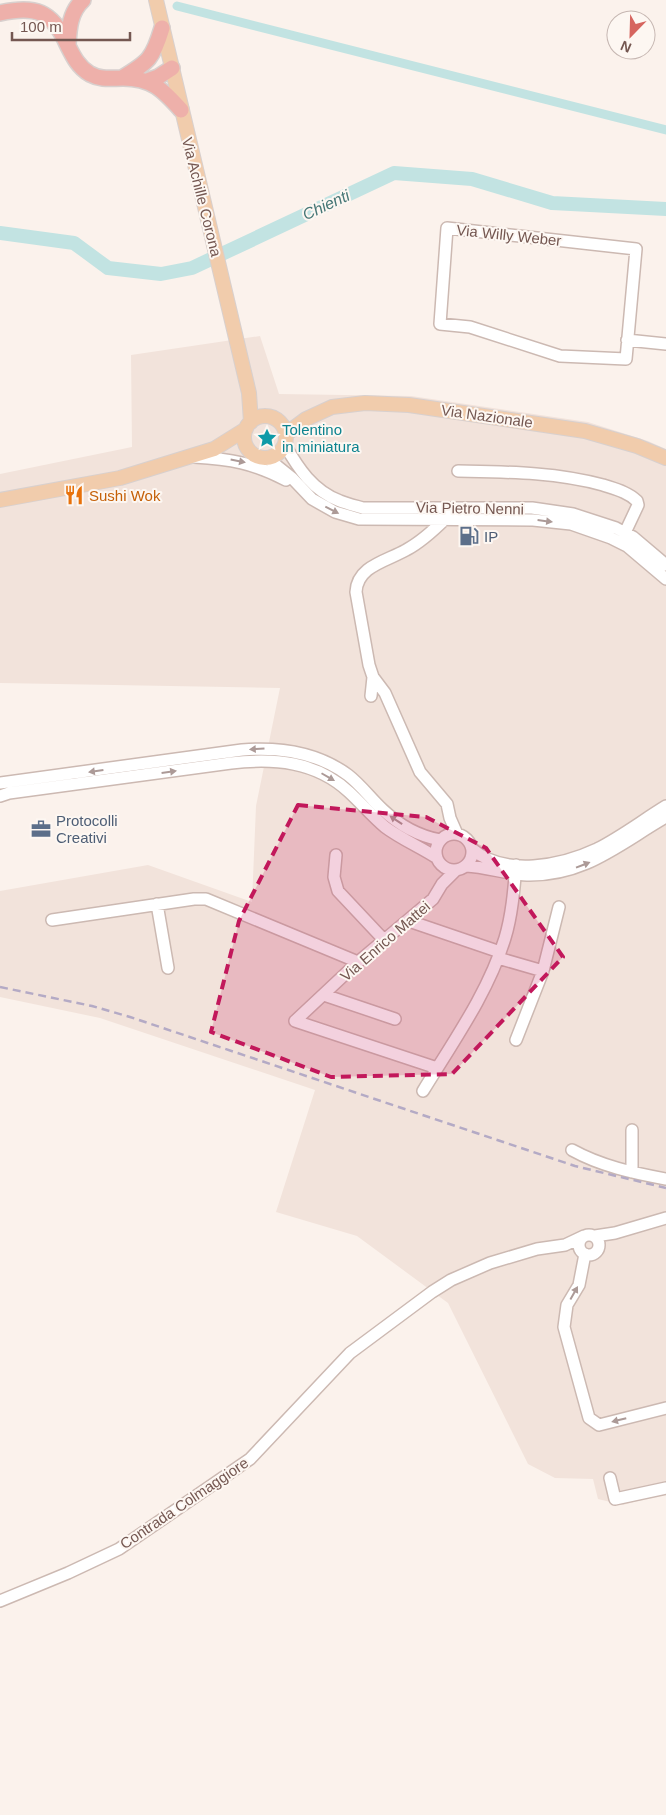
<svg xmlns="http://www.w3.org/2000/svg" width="666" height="1815" font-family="Helvetica,sans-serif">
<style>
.residential{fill:#f2e3db}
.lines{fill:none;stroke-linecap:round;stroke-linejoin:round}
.canal{stroke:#c2e3e2;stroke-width:9}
.river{stroke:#c2e3e2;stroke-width:14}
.minor-casing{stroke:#ccb9b2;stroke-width:14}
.major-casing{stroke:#d8d0ce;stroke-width:16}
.highway-casing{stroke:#d8d0ce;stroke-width:18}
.minor{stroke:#fff;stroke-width:11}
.major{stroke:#f1ccac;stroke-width:14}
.highway{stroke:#eeb0aa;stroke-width:15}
.rail{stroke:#b4aac5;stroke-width:2.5;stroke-dasharray:8 5;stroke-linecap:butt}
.oneway{fill:#ac9a97}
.marked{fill:#c2185b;fill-opacity:0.2;stroke:#c2185b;stroke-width:4;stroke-dasharray:10 6;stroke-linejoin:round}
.labels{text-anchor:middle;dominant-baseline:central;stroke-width:4;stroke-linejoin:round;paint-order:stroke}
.street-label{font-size:15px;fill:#745751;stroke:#fdf7f2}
.culture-label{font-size:15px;fill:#0d838f;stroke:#fdf7f2;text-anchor:start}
.food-label{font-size:15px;fill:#c56008;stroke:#fdf7f2;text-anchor:start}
.service-label{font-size:15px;fill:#4e5e75;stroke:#fdf7f2;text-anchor:start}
.water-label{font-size:16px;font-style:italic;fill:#467776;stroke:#fdf7f2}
</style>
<rect width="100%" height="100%" fill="#fbf2ec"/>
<!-- residential -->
<path class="residential" d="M260 336 279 394 411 396 588 422 648 441 666 449V1493L623 1505 598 1499 593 1479 555 1478 528 1464 448 1303 357 1236 276 1212 315 1090 100 1018 0 997V891L148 865 252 902 256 806 280 688 0 683V474L132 447 131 355Z"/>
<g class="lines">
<!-- canal -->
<path class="canal" d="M177 6 666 130"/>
<!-- river -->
<path class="river" d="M0 233 74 243 108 268 161 274 192 268 394 173 472 179 552 203 666 209"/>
<defs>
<path id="minor" d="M447 228 636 249 626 359 560 356 470 327 440 324Z
M627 340 666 344
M285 445C298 468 313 491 340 501 347 504 356 506 363 508H532L573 514 616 528 633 537 666 565
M194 457C231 459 253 463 286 480
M267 458 292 478 312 499 335 512 359 519 533 520 571 524 611 538 627 546 666 579
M458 471C507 472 555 472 603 485 615 489 628 492 637 501L638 505 622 539
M446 516V518C434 530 421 542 406 550 387 561 357 566 356 592L369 665 373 677 385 693 420 772 447 804 450 818 457 834
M371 696 373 677
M0 783 242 750C279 747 317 752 348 775 361 785 371 799 383 810 399 825 419 836 440 840
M0 796 9 793 231 763C273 758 316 761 349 792 361 803 372 816 385 827 401 839 420 847 437 858
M436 852a18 18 0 1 1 36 0a18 18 0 1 1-36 0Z
M472 849C505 877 561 866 597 849 621 837 643 820 666 806
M336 855 334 877 338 891 385 941
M466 866C487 867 506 874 527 875 585 876 619 844 666 817
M157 904 168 968
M52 920 194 899H206L358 962
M409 921 500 952
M498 958 543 971
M324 995 395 1019
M295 1021 358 962 433 899 442 884 456 870
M295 1021 437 1068
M516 1040 543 971 559 907
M423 1091C453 1042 488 993 505 938 512 915 514 889 516 865
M632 1130V1172
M572 1150C601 1166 633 1173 666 1179
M579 1245a10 10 0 1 1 20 0a10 10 0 1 1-20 0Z
M595 1236 615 1233 666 1218
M585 1254 579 1285 567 1305 564 1327 589 1418 599 1425 666 1408
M610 1478 615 1499 666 1488
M0 1601 68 1573 119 1549 250 1459 350 1353 432 1292 451 1280 490 1263 537 1249 565 1245 584 1236"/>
<path id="major" d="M156 0 249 393 251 422
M244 437a21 21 0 1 1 42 0a21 21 0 1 1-42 0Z
M286 434 306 419 332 407 365 403 409 405 585 431 637 446 666 458
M0 500 120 478 214 449 246 429"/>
<path id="highway" d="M0 13C35 5 52 11 67 44 73 56 78 67 90 74 101 80 111 78 123 78 152 78 163 90 181 110
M68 44C69 28 70 12 83 0
M122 78C149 62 153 58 162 28
M147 81 158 77 172 68"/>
</defs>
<!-- minor casing -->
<use href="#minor" class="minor-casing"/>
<!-- major casing -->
<use href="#major" class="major-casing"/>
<!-- highway casing -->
<use href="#highway" class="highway-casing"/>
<!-- minor -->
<use href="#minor" class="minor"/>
<!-- major -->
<use href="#major" class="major"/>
<!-- highway -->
<use href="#highway" class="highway"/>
<!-- rail -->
<path class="rail" d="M0 987 92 1006 130 1017 575 1166 666 1188"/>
</g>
<!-- one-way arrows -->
<defs><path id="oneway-solid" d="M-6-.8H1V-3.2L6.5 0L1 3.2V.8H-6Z" transform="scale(1.25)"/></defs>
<g class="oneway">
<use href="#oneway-solid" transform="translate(238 461) rotate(11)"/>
<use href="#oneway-solid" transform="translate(332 510) rotate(27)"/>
<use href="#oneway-solid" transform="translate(545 521) rotate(7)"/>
<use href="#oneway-solid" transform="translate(257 749) rotate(177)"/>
<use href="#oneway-solid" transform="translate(96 771) rotate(172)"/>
<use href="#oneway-solid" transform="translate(169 772) rotate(-8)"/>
<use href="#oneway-solid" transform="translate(328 777) rotate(30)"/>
<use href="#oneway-solid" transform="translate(396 820) rotate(-146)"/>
<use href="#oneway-solid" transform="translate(583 865) rotate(-21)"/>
<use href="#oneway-solid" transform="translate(574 1293) rotate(-61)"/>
<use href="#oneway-solid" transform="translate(619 1420) rotate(166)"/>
</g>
<!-- marked area -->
<path class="marked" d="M298 805 426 817 486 848 563 957 452 1074 331 1077 211 1032 239 921Z"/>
<!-- icons -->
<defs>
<symbol id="sight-bare" viewBox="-9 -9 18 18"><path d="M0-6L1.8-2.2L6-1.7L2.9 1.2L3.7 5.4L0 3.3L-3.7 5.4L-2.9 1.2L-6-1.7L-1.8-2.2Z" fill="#0f9aa8" stroke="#fdf7f2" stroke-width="2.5" paint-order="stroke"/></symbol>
<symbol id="restaurant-bare" viewBox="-9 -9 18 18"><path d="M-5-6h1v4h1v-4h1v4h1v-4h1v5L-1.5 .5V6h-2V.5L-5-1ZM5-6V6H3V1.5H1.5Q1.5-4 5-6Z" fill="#e8710a" stroke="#fdf7f2" stroke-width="2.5" paint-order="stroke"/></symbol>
<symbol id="fuel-bare" viewBox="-9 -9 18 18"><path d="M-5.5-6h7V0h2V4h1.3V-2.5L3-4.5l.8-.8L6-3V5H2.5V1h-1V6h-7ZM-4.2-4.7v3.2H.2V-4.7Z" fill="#5c6f8a" stroke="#fdf7f2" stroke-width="2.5" paint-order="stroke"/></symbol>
<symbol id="office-bare" viewBox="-9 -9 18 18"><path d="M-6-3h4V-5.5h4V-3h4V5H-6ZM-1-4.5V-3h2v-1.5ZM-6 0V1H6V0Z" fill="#5c6f8a" stroke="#fdf7f2" stroke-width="2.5" paint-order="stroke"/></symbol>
</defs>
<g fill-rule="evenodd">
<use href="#sight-bare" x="253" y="424" width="28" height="28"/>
<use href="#restaurant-bare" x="60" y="481" width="28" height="28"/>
<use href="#fuel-bare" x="455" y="522" width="28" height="28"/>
<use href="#office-bare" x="27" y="815" width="28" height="28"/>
</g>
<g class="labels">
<!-- street labels -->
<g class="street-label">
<text transform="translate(202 197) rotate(76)">Via Achille Corona</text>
<text transform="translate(509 235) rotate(6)">Via Willy Weber</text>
<text transform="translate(487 416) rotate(8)">Via Nazionale</text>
<text transform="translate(470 508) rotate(1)">Via Pietro Nenni</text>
<text transform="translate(385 941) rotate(-41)">Via Enrico Mattei</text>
<text transform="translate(184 1503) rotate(-34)">Contrada Colmaggiore</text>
</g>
<!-- culture labels -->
<g class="culture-label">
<text x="282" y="429">Tolentino<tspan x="282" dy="17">in miniatura</tspan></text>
</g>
<!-- food labels -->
<g class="food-label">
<text x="89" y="495">Sushi Wok</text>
</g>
<!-- service labels -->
<g class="service-label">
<text x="484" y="536">IP</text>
<text x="56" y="820">Protocolli<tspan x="56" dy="17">Creativi</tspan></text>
</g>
<!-- water labels -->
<g class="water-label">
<text transform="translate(326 205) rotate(-25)">Chienti</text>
</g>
</g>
<!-- north arrow -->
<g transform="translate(631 35) rotate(203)"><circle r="24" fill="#fdf7f2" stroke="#c6b7b2"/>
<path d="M0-4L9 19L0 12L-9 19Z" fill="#d6655f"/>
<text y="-8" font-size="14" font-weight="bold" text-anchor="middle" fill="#745751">N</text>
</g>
<!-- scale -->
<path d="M12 32v8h118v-8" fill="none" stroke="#745751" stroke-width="2.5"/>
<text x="20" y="32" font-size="15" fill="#745751" stroke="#fdf7f2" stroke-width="4" paint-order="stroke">100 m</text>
</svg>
